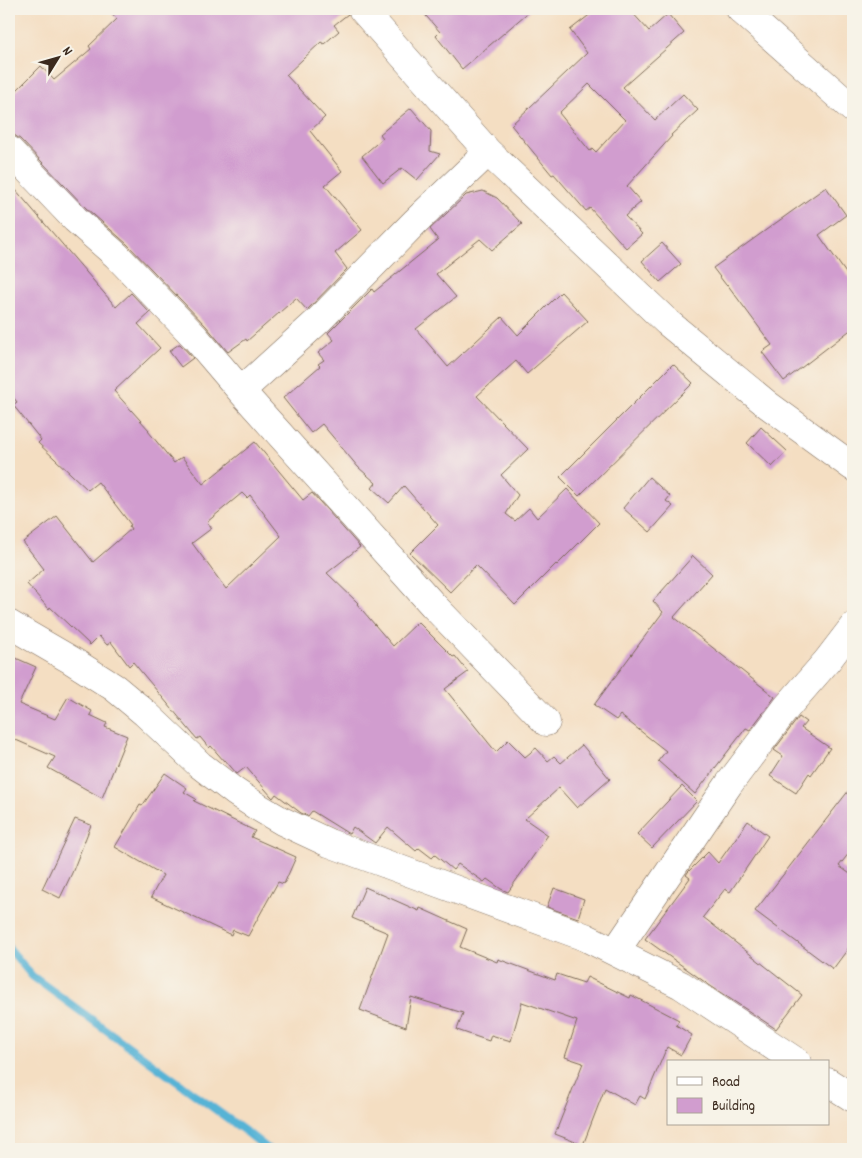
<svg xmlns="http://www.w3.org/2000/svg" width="862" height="1158" font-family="Dekko,sans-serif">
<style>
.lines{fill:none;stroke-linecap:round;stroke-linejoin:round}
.stream{stroke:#57b3d5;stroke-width:8}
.building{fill:#d19dcf;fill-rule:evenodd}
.street-casing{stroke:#7c6957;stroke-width:29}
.secondary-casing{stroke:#7c6957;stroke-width:29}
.street{stroke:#fff;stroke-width:28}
.secondary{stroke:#fff;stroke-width:28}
</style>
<rect width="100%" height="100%" fill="#f7f3e8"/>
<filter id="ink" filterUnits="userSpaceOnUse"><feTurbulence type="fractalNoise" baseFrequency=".02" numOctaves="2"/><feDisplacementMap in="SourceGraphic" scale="10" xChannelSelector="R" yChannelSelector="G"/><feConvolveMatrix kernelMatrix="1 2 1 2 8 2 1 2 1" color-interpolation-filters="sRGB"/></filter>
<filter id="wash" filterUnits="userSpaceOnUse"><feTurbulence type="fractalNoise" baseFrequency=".0096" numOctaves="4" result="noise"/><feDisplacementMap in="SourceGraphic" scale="20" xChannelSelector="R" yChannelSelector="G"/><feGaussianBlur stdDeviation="1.12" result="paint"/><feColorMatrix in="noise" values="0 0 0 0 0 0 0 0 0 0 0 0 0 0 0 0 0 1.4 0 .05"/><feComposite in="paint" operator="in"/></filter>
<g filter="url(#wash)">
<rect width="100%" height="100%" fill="#f4dec2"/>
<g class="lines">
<!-- stream -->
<path class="stream" d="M9 948 32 976 249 1134 268 1149"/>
</g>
<g id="blocks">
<!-- building -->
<path class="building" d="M108 9H347L348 14 334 25 339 31 324 44 321 42 286 75 325 117 310 131 342 171 325 185 362 230 335 253 347 269 308 309 307 310 296 298 247 341 246 339 228 352 206 326 127 244 86 208 20 139 14 135H9V98L41 66 54 80 91 49 89 46 117 19Z
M420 9H532L462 69 436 36 440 32Z
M597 9H629L649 31 668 14 684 33 623 87 655 120 683 94 698 110 671 135 672 136 627 186 641 202 625 216 642 234 626 248 590 208 586 211 554 174 552 175 511 125 587 53 570 30ZM589 84 625 120 596 152 593 149 590 151 559 113Z
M411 108 431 131 430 151 440 154 417 180 402 168 383 183 362 156 383 138 380 134Z
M9 182 116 307 131 293 150 313 138 324 160 348 114 391 149 430 148 431 174 463 182 457 203 484 255 442 303 500 312 493 360 547 327 573 358 603 357 604 393 646 418 622 453 657 455 656 468 672 445 689 496 752 508 740 525 757 536 748 548 761 554 756 561 763 582 745 610 779 577 808 559 788 525 819 548 835 508 892 501 889 487 879 484 882 458 864 453 870 435 855 432 858 419 848 416 851 388 827 375 843 353 827 349 834 312 811 308 816 301 813 276 794 273 798 271 796 246 767 237 774 225 760 224 761 211 746 209 748 200 737 197 739 133 662 129 666 111 642 107 645 99 636 90 645 50 607 49 609 27 584 44 569 23 542 57 516 93 562 131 529 129 526 131 525 98 482 88 490 38 443 41 440 13 405 17 402 9 392ZM242 493 247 498 250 495 281 536 226 589 192 543 212 528 207 522Z
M826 187 846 215 819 235 853 283V328L784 381 762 352 772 345 727 284 726 285 713 268Z
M483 191 497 198 522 224 492 250 480 239 436 274 456 297 416 329 448 367 502 317 518 335 561 292 588 321 527 374 516 361 477 396 528 449 501 475 518 495 506 514 515 521 529 508 537 518 567 489 599 523 557 565 556 564 515 605 476 565 450 592 410 553 438 525 404 486 389 503 372 488 376 483 358 467 322 424 311 433 283 398 320 366 318 364 324 360 318 353 334 340 328 333 372 289 374 292 438 240 430 229 463 198 466 195Z
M662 243 681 264 660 282 642 261Z
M179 344H180L193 358 181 367 169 351Z
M673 364 693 383 579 496 560 477Z
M761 427 787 451 772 467 747 443Z
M649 477 670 496 666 501 673 506 650 532 623 508Z
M693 556 712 574 674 617 775 697 750 730 746 728 695 794 658 761 666 751 620 715 616 720 594 705 663 612 653 601Z
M9 655 36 667 19 704 55 719 68 697 92 711 90 715 107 723 105 727 127 736 102 798 48 768 55 757 9 737Z
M799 717 806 722 801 728 830 748 811 775 809 773 796 793 770 776 783 756 774 750Z
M165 773 187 788 184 792 196 799 194 801 255 831 251 837 296 857 284 884 278 882 248 936 233 930 231 935 151 897 163 875 115 847 140 805 142 806Z
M853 785V848L839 866 853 876V942L833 969 755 911Z
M682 786 697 801 652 848 637 834Z
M75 819 91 825 72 873 60 898 42 889Z
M748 821 768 836 730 892 725 889 703 917 802 995 776 1029 709 985 645 939 690 878 686 875 688 872 708 852 718 863Z
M365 887 419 911 420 908 467 929 460 947 497 962 498 959 555 980 557 974 584 983 587 977 630 998 631 995 679 1020 676 1025 692 1035 681 1055 667 1047 645 1099 640 1096 635 1105 605 1088 583 1145 555 1134 583 1063 565 1057 577 1021 522 1002 511 1041 491 1035 489 1041 457 1030 463 1013 411 997 406 1027 360 1010 388 933 352 918Z
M554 888 584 899 578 918 547 907Z"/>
</g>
</g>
<g filter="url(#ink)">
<use href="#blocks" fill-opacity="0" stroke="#7c6957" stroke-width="1"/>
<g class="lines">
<defs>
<path id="street" d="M362 9 488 152 667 322 768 405 853 467
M9 150 75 219 116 255 195 337 241 391 433 605 546 722
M241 391 319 320 416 221 488 152
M9 624 71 660 115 688 145 713 200 765 235 792 258 807 282 821 329 843 585 937 681 985 797 1062
M615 952 729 784 787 707 827 661 853 627
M828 1082 853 1098"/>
<path id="secondary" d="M740 9 853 109"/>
</defs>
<!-- street casing -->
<use href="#street" class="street-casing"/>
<!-- secondary casing -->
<use href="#secondary" class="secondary-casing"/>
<!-- street -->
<use href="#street" class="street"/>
<!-- secondary -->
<use href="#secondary" class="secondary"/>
</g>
</g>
<!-- margin -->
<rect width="862" height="1158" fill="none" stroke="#f7f3e8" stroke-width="30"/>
<!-- legend -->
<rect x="667" y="1060" width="162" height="65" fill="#f7f3e8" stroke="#aca397"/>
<rect x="677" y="1077" width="25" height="8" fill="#ffffff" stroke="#aca397"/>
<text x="712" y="1086" font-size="15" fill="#3b2a1e">Road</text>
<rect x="677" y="1098" width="25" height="15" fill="#d19dcf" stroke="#aca397"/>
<text x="712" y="1110" font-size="15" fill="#3b2a1e">Building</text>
<!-- north arrow -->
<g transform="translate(58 58) rotate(53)" stroke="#f7f3e8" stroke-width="4" paint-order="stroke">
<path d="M0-4L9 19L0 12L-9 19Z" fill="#3b2a1e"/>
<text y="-8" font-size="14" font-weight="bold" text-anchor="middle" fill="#3b2a1e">N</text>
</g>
</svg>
